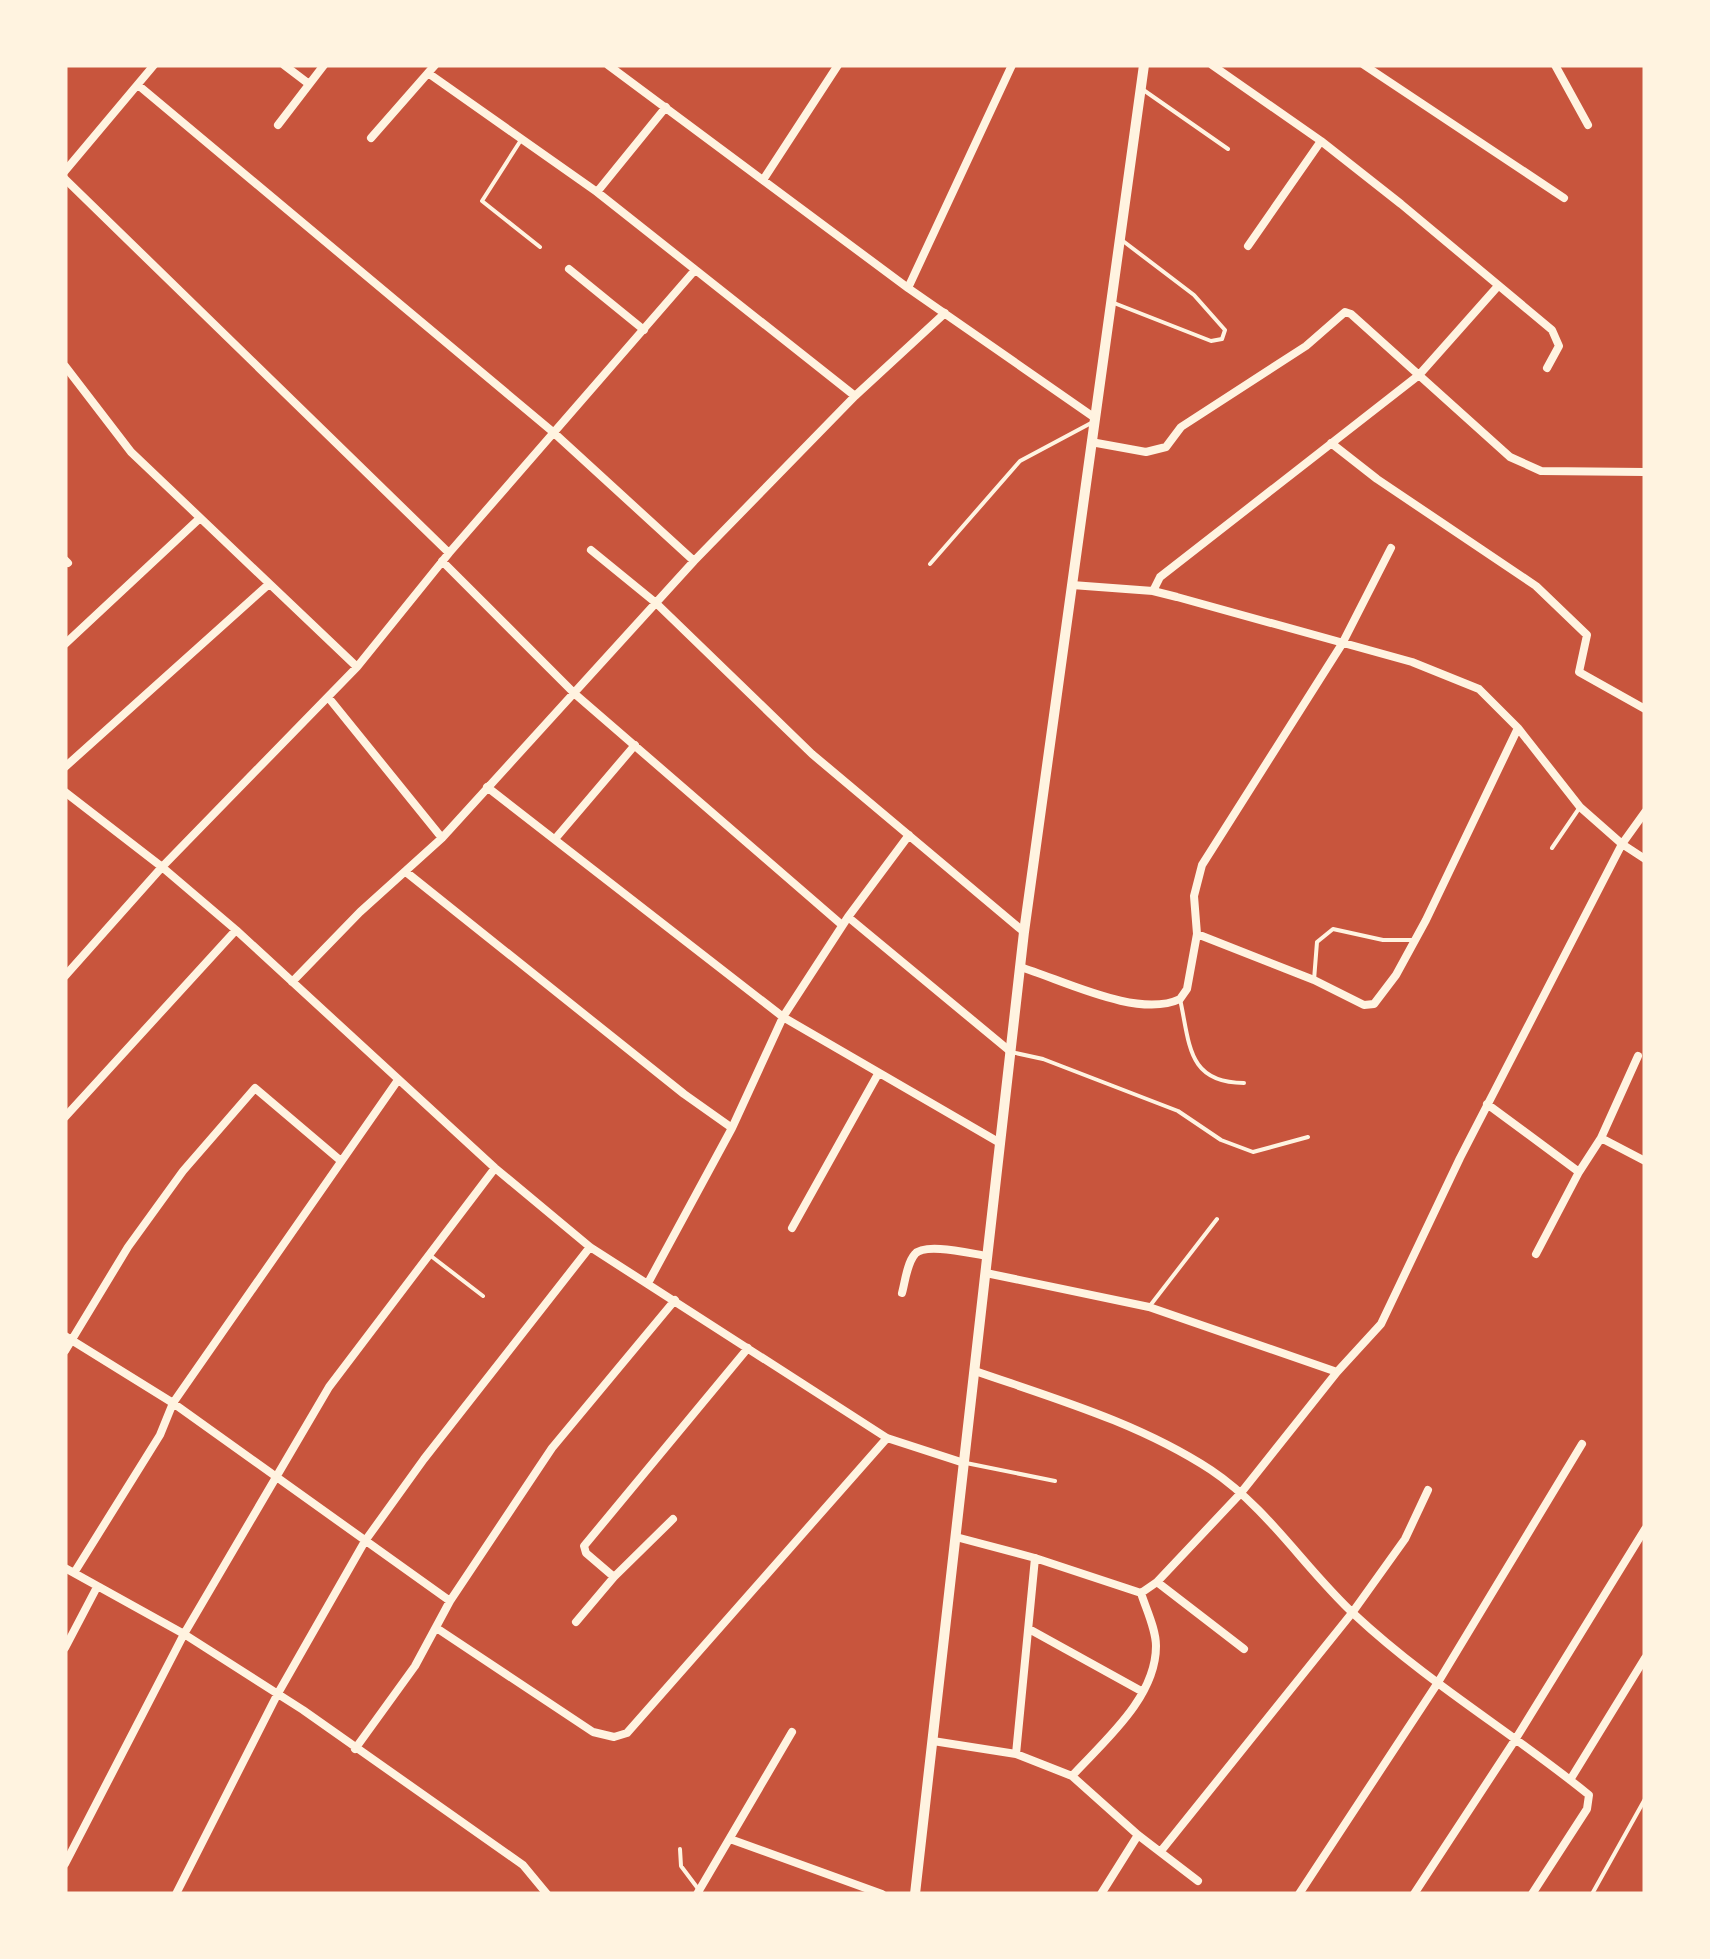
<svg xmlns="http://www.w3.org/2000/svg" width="1710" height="1959" font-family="Montserrat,sans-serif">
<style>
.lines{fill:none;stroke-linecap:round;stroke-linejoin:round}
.service{stroke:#fff3e0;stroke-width:4}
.minor{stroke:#fff3e0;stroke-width:8}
.tertiary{stroke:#fff3e0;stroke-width:10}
</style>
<rect width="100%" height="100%" fill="#c8553d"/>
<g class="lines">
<!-- service -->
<path class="service" d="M1142 89 1228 149
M521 140 482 201 540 247
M1114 303 1211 341 1222 339 1225 330 1194 295 1123 241
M930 564 1020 461 1093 422
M1552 848 1580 807
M1314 980 1317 942 1333 929 1383 940H1413
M1180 999C1190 1044 1187 1083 1244 1083
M1011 1052 1043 1059 1178 1111 1221 1140 1253 1152 1308 1137
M431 1256 483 1296
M1149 1307 1217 1219
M966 1463 1055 1481
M680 1849 681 1866 699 1890
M1592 1894 1645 1799"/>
<!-- minor -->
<path class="minor" d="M284 65 309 84
M608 65 908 288 1095 418
M1212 65 1321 141 1401 204 1552 330 1559 346 1547 368
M1364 65 1564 198
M1555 65 1588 125
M428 73 597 192 855 396
M138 85 553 432 694 561
M278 125 324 65
M371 138 435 65
M65 171 154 65
M65 179 449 553
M763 180 838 65
M597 192 666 107
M1248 246 1321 141
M569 269 644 330
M908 288 1012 65
M65 366 131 452 357 667
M1091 442 1146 452 1166 447 1181 427 1306 346 1345 312 1351 314 1510 457 1541 471 1645 472
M1331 443 1377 479 1536 586 1587 635 1579 672 1645 709
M591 550 656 603 812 754 1024 932
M65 560 68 563
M442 561 575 694 842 925
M1072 585 1153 591 1177 597 1412 662 1479 689 1518 728 1580 807 1622 844 1645 859
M1153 591 1160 577 1419 375 1498 286
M65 644 200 518
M328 697 442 838
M65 767 269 584
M487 787 783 1017 1000 1143
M65 792 162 867 236 930 495 1168 590 1247 887 1438 964 1463
M555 839 635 745
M406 872 684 1094 732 1128
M848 917 1011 1052
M1197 934 1314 980 1364 1005 1374 1004 1396 975 1426 920 1518 728
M1020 967C1063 980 1138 1019 1180 999L1187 989 1197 934 1194 896 1202 865 1342 644 1391 548
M65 976 162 867 357 667 449 553 695 270
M292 982 360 912 442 838 694 561 855 396 945 313
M1487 1104 1579 1172 1536 1254
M65 1117 236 930
M1601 1138 1638 1056
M1579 1172 1601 1138 1645 1161
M792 1228 878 1074
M986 1273 1149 1307 1337 1372
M648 1283 732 1128 783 1017 848 917 909 835
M902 1293C905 1282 907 1263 915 1254 925 1242 972 1254 988 1256
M65 1336 173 1403 450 1601
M65 1351 128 1247 183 1171 255 1088 341 1161
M975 1371C1056 1399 1139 1423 1211 1470 1268 1508 1306 1570 1355 1615 1428 1683 1513 1733 1589 1795L1587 1809 1532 1894
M956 1537 1035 1558 1141 1593 1157 1582 1240 1494 1337 1372 1381 1324 1460 1158 1622 844 1645 812
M65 1568 184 1634 303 1710 523 1865 547 1894
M74 1573 160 1435 173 1403 398 1080
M614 1577 586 1553 584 1546 748 1348
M1157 1582 1244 1649
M576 1622 614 1577 673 1519
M438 1629 593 1732 614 1737 627 1733 887 1438
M1029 1629 1143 1692
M65 1648 97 1587
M933 1741 1016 1754 1072 1776 1138 1835 1198 1881
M355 1749 415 1666 450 1601 552 1448 675 1300
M1016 1754 1035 1558
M1072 1776C1104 1741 1156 1698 1156 1646 1156 1629 1146 1609 1141 1593
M1570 1780 1645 1658
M730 1839 882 1894
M1161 1851 1352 1613 1405 1539 1428 1490
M65 1864 184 1634 329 1387 495 1168
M176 1894 277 1695 365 1541 424 1459 590 1247
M697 1894 792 1732
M1101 1894 1138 1835
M1299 1894 1437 1684 1582 1444
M1414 1894 1515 1740 1645 1529"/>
<!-- tertiary -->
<path class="tertiary" d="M915 1894 1024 932 1144 65"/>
</g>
<!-- border -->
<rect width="1710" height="1959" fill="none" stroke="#fff3e0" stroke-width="135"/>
</svg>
